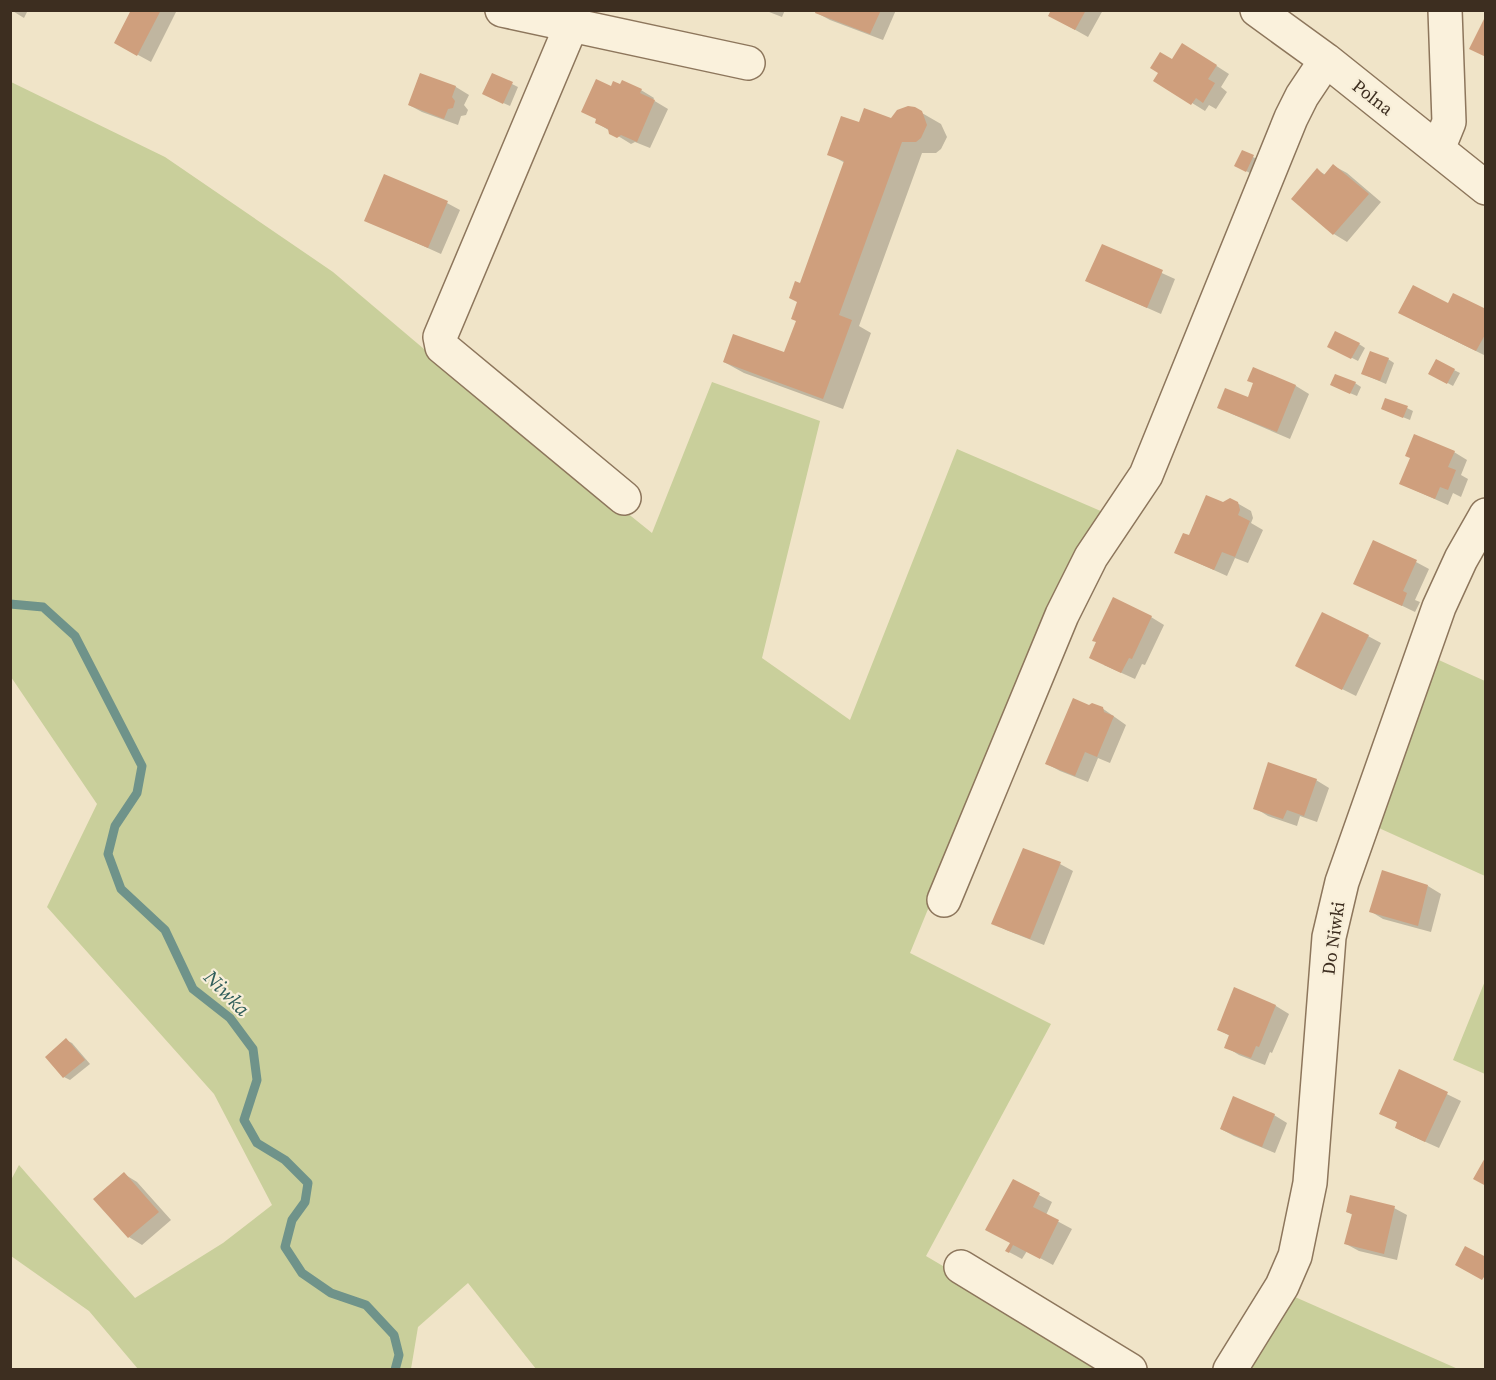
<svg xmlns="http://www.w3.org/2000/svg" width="1496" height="1380" font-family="'Source Serif 4',serif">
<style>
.green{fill:#c9cf9b}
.shadow{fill:#0003}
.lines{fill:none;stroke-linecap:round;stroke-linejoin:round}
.stream{stroke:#6f938a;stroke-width:9}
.building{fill:#cf9f7d}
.minor-casing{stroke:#8d765c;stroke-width:36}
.minor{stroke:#faf1dc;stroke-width:33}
.labels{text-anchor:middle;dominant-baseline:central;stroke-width:4.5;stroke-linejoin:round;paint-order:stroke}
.street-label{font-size:18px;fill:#3d2e20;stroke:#f7eed8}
.water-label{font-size:20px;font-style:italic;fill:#2f5d5a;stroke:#f7eed8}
</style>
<rect width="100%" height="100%" fill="#f0e4c8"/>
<!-- green -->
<path class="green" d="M11 82 165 157 333 272 424 349 652 533 712 382 820 421 762 658 850 720 957 449 1103 512 1054 602 910 953 1051 1024 926 1256 1117 1369H536L468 1283 418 1327 411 1369H138L89 1311 11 1256V1180L19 1165 135 1298 223 1243 272 1205 214 1094 47 907 97 804 11 677Z
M1430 656 1485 681V876L1370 824Z
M1485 981V1074L1453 1060Z
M1286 1293 1458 1369H1253L1251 1357Z"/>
<!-- shadow -->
<path class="shadow" d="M11 10H28L24 18Z
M132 10H177L151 62 129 50Z
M764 10H785L782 17Z
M818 10H896L883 40 830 20 817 13Z
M1053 10H1103L1088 37 1063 23Z
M1195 52 1229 74 1221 87 1227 92 1216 109 1209 105 1205 111 1155 80 1172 61Z
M420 74 456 87 469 95 464 105 468 110 466 115 461 116 458 125 422 112 409 105Z
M512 84 518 87 510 106 490 97Z
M612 88 641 90 654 98 653 100 668 109 650 148 635 142 631 144 597 123Z
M915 109 941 124 947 137 941 149 936 153H922L859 326 871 333 843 409 744 373 724 362 785 354 797 321 801 285 845 163 829 154 860 124 891 120Z
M1243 152 1259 160 1252 174 1242 169Z
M1334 166 1347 173 1381 202 1347 242 1334 234 1293 198 1317 170 1326 175Z
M447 203 460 210 441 254 366 220Z
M1102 246 1175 279 1161 314 1087 281Z
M1448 305 1486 311V356L1413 320Z
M1359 344 1365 348 1358 361 1329 346Z
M1388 359 1394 363 1386 384 1363 374Z
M1254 369 1296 386 1309 394 1290 439 1232 414 1219 407 1248 399 1255 384Z
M1454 370 1460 373 1453 386 1430 373Z
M1355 383 1361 387 1357 396 1338 388Z
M1407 408 1413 411 1410 420 1383 409Z
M1454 452 1467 460 1461 475 1468 479 1461 497 1453 493 1448 505 1401 484Z
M1223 503H1237L1251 511 1253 518 1251 523 1263 530 1248 563 1235 558 1227 576 1176 553Z
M1416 562 1429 569 1415 600 1420 602 1415 612 1355 583Z
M1151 617 1164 625 1145 665 1142 664 1135 679 1104 665Z
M1368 636 1381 643 1356 696 1310 673Z
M1102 708 1126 725 1110 763 1098 758 1088 782 1060 771 1047 764Z
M1316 780 1329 788 1317 822 1300 816 1297 826 1268 816 1255 808Z
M1060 864 1073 871 1044 945 1006 930 993 923Z
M1428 886 1441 894 1431 932 1383 919 1370 911Z
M1234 989 1276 1006 1289 1014 1272 1053 1270 1052 1265 1065 1239 1055 1226 1047 1230 1036 1219 1030Z
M66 1040 72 1043 90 1064 70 1080 64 1077Z
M1400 1071 1461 1101 1439 1148 1410 1135 1399 1123 1381 1113Z
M1274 1115 1287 1123 1275 1153 1234 1136 1221 1129Z
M124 1174 137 1182 171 1220 142 1245 129 1237 95 1199Z
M1039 1195 1052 1202 1046 1215 1072 1229 1053 1265 1027 1251 1022 1259 1007 1251Z
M1394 1208 1407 1215 1397 1260 1359 1251 1346 1244 1353 1215 1347 1212Z"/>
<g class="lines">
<!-- stream -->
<path class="stream" d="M10 604 43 607 75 636 142 766 137 793 115 826 108 854 121 889 165 930 193 989 230 1018 253 1049 257 1080 244 1120 257 1143 285 1160 308 1183 305 1202 292 1220 285 1247 302 1273 331 1293 366 1305 394 1335 399 1355 395 1370"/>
</g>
<!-- building -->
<path class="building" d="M131 10H161L137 56 114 43Z
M816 10H881L870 34 815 13Z
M1051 10H1086L1075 30 1048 16Z
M1486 15V57L1469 49Z
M1182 43 1217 65 1208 79 1215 83 1203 103 1196 98 1191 105 1153 81 1158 73 1150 68 1160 52 1172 59Z
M420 73 456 86 452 97 455 101 453 108 448 109 444 119 408 105Z
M492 73 513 82 503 104 482 94Z
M596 79 611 86 613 81 620 84 622 80 642 89 640 93 655 100 637 142 621 135 617 138 609 134 608 129 595 123 596 119 581 112Z
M908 106 915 107 922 111 927 125 921 138 916 142H902L839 315 852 320 823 399 723 362 733 334 784 352 796 321 791 319 797 302 789 298 795 281 800 283 844 161 827 155 841 116 859 122 864 108 891 118 897 110Z
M1242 150 1254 155 1246 172 1234 166Z
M1333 164 1369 194 1333 235 1291 199 1317 168 1324 175Z
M384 174 448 201 428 248 364 221Z
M1102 244 1163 270 1147 308 1085 281Z
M1413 285 1448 303 1453 293 1486 309V333L1476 351 1398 313Z
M1335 331 1360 343 1351 359 1327 347Z
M1370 351 1389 358 1380 381 1361 374Z
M1436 359 1455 369 1447 384 1428 374Z
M1253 367 1296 385 1277 432 1217 408 1225 388 1248 397 1253 383 1247 381Z
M1335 374 1356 382 1350 394 1330 385Z
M1385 398 1408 406 1403 418 1381 409Z
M1414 434 1455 451 1448 467 1456 470 1448 490 1440 487 1435 499 1399 484 1410 458 1405 456Z
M1206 495 1223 502 1230 498 1238 502 1240 510 1238 515 1250 521 1235 557 1222 552 1214 570 1174 553 1183 533 1189 535Z
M1373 540 1417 560 1403 591 1407 593 1402 606 1353 584Z
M1113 597 1152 616 1132 659 1129 658 1121 673 1089 658 1096 642 1092 641Z
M1322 612 1369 635 1342 690 1295 666Z
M1073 698 1089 705 1092 703 1103 707 1104 712 1114 716 1097 757 1085 752 1075 776 1045 764Z
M1268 762 1317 779 1304 816 1287 810 1283 819 1253 809Z
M1023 848 1061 862 1030 939 991 924Z
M1382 870 1428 885 1418 926 1369 912Z
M1234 987 1276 1005 1259 1047 1256 1046 1251 1058 1224 1048 1229 1035 1217 1030Z
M66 1038 85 1060 63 1078 45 1057Z
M1399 1069 1448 1092 1425 1142 1395 1128 1397 1122 1379 1114Z
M1233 1096 1275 1114 1262 1147 1220 1129Z
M1486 1156V1186L1473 1179Z
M124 1172 159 1212 128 1238 93 1199Z
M1013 1179 1040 1193 1033 1207 1059 1220 1040 1259 1013 1245 1009 1253 1005 1251 1010 1243 985 1230Z
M1350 1195 1395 1206 1384 1254 1344 1244 1352 1214 1346 1212Z
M1465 1246 1486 1257V1274L1482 1280 1455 1265Z"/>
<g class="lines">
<defs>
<path id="minor" d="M502 10 748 63
M1257 10 1326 60 1486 188
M571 26 440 337 442 347 624 498
M1438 149 1449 122 1445 10
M944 900 1062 615 1091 557 1146 475 1291 118 1302 96 1326 60
M961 1267 1130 1370
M1230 1370 1282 1286 1295 1256 1310 1183 1329 937 1342 882 1439 607 1461 559 1486 515"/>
</defs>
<!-- minor casing -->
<use href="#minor" class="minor-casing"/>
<!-- minor -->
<use href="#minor" class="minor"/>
</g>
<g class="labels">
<!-- street labels -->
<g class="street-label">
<text transform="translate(1373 97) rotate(38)">Polna</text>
<text transform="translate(1333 938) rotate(-82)">Do Niwki</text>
</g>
<!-- water labels -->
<g class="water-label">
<text transform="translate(227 993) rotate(45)">Niwka</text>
</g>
</g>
<!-- border -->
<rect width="1496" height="1380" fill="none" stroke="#3d2e20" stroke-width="24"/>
</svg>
